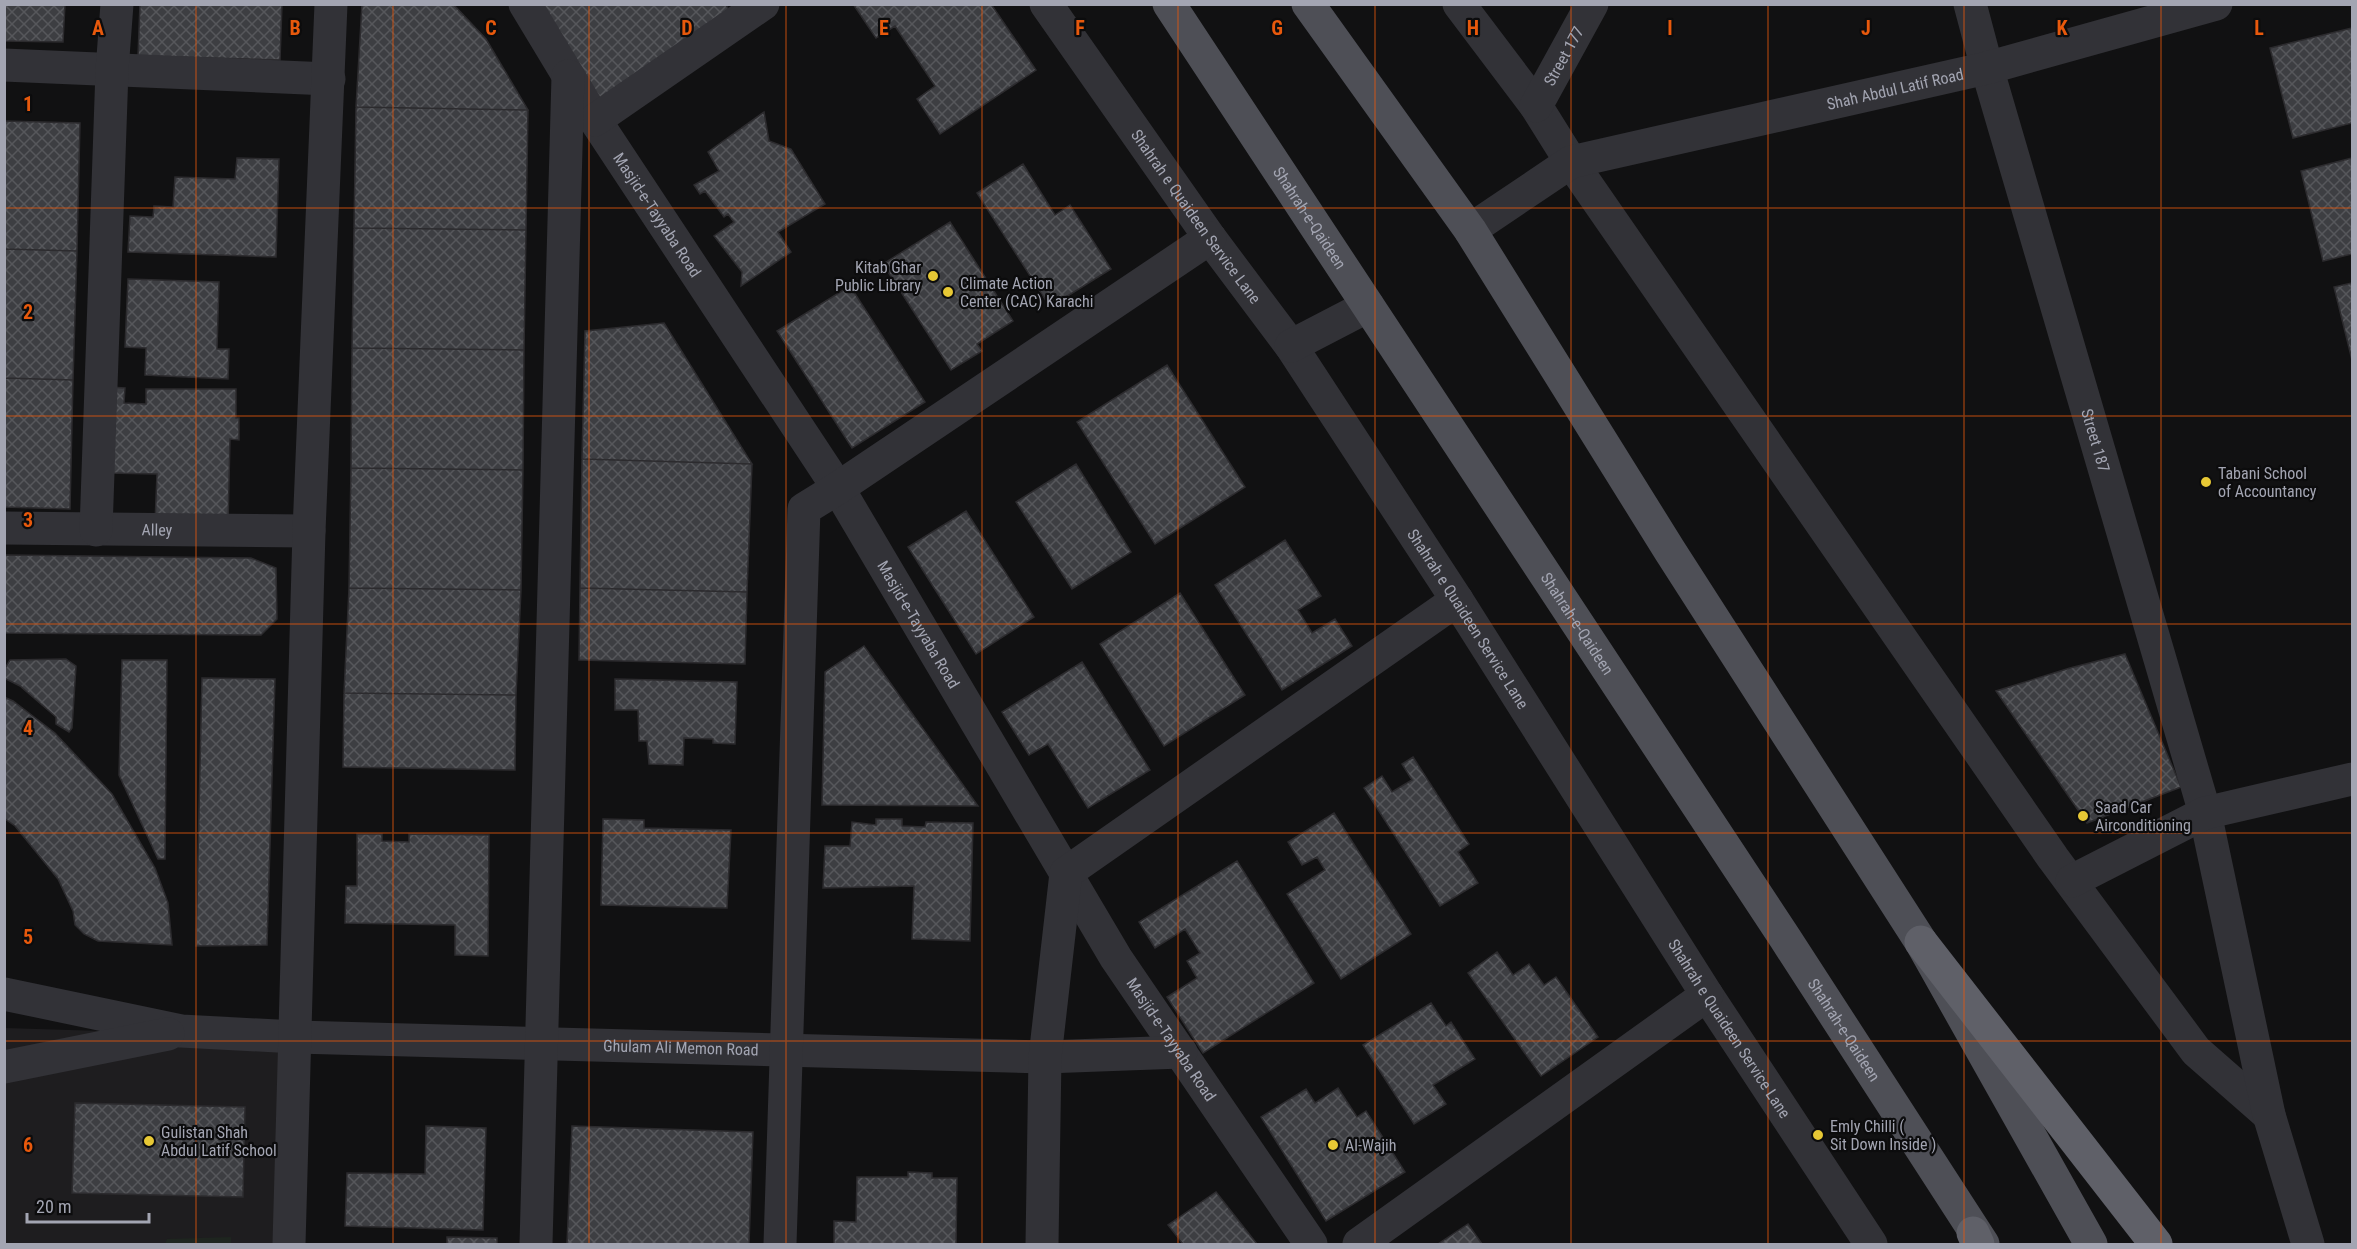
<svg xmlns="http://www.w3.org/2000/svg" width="2357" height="1249" font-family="'Roboto Condensed',sans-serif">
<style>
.built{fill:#1e1d1f}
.grass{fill:#1e251f}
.building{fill:url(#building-cross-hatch);stroke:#2c2b2e;stroke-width:1.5}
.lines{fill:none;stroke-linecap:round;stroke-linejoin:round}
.minor{stroke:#323237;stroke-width:33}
.major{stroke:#4e4f56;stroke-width:33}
.highway{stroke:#5f6068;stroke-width:33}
.grid{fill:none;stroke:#e8590c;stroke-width:1.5;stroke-opacity:0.55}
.poi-dot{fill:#e7c835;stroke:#0c0c0d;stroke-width:2}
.labels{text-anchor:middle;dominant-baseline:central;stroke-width:4.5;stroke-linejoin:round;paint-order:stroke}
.street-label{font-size:16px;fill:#a3a5b2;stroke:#0c0c0d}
.poi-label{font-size:16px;fill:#a3a5b2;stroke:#0c0c0d;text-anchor:start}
.grid-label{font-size:20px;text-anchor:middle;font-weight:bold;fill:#e8590c;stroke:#0c0c0d;stroke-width:4.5;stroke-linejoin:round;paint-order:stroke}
</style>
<defs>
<pattern id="building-cross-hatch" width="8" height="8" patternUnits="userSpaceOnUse" patternTransform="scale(1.5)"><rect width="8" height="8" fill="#3d3e42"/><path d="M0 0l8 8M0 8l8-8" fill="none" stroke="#56575b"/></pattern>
</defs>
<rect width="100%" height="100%" fill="#111112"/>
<!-- built -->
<path class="built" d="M5 1028 296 1037 289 1244H5Z"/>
<!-- grass -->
<path class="grass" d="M231 1237V1244H165L167 1239Z"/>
<!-- building -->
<path class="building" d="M4 4H65L63 42 4 41Z
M140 4H282L280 60 138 56Z
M362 4H453L486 39 528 110 356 107Z
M527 4H725L730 11 595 103Z
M853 4H991L1036 70 940 134 917 99 935 86 895 26 876 38Z
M2352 28V123L2293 138 2270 48Z
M356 107 528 110 526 230 354 228Z
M764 112 769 141 791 149 825 204 778 232 791 252 741 286 742 272 714 236 734 222 728 214 724 217 705 191 700 194 694 185 719 171 708 152Z
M4 121 80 123 77 251 4 249Z
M237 158 279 159 276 257 128 252 130 216 153 217 154 206 173 207 175 177 235 179Z
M2352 158V254L2323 261 2301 171Z
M1023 164 1055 215 1070 205 1111 269 1050 307 977 193Z
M950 222 1013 321 977 344 982 351 951 370 883 264Z
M354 228 526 230 524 350 352 348Z
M4 249 77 251 73 380 4 378Z
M128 279 219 282 217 349H229L228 379 145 375 146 348 125 347Z
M2352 283V360L2334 287Z
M850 286 925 402 852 448 777 331Z
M664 323 752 464 582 459 585 331Z
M352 348 524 350 523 470 351 468Z
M1167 365 1245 487 1155 544 1077 422Z
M4 378 73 380 70 509 4 507Z
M109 387 125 388 124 403 146 404V389H236V418H239V440L230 439 228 526 155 523 157 474 106 473Z
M582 459 752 464 747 592 580 588Z
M1076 464 1131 552 1072 589 1016 502Z
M351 468 523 470 521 590 349 588Z
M966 511 1034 617 976 654 908 547Z
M1285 540 1321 596 1298 610 1312 633 1335 619 1352 646 1282 690 1215 585Z
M4 555 251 558 276 568 277 619 261 635 4 633Z
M349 588 521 590 516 695 344 693Z
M580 588 747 592 745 664 579 660Z
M1180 593 1245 695 1164 746 1100 644Z
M864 646 978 806 822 805 825 672Z
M2125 654 2181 787 2087 823 1996 691 2070 668Z
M66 659 76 666 72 728 69 732 56 724V717L20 686 4 678V670L10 660Z
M122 660H167L165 859H158L119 775Z
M1082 662 1150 770 1088 808 1048 744 1029 755 1002 712Z
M202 678 275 679 267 945 196 946Z
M615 679 737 682 735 744 713 743V739L684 738 683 765 649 764 647 741H639L638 710H615Z
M344 693 516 695 515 770 343 767Z
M4 697 13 701 55 733 112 794 155 868 168 903 172 945 98 941 84 934 75 925 73 911 58 879 15 826 4 818Z
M1413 757 1469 844 1458 852 1478 883 1440 906 1364 788 1382 776 1392 792 1412 780 1402 764Z
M1334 813 1411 934 1341 979 1287 894 1325 870 1317 857 1302 865 1288 842Z
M603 819 644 820V828L731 830 727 908 601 905Z
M876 819H902V826L925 827 926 822 973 823 970 941 912 939 914 886 823 888 825 846H850L852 822 876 825Z
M357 834H382V841L409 842V834L489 835 488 956 455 955V925L345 923 346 886H357Z
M1237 861 1314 983 1203 1053 1167 997 1197 978 1187 961 1200 953 1185 929 1155 948 1139 922Z
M1497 952 1513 975 1529 964 1544 985 1556 977 1598 1037 1541 1076 1468 973Z
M1431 1003 1446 1026 1451 1022 1475 1059 1433 1085 1446 1104 1414 1124 1363 1045Z
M1338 1088 1357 1117 1366 1111 1405 1172 1326 1221 1261 1117 1306 1089 1315 1103Z
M75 1103 245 1107 243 1197 72 1193Z
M426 1126 486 1128 483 1230 345 1226 347 1173 425 1174Z
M572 1126 753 1132 749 1244H567Z
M908 1172 932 1173V1178H957L956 1244H834V1221L856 1222 857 1177H908Z
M1216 1192 1257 1244H1183L1168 1225Z
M1468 1224 1482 1244H1438Z
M447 1237 497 1238V1244H447Z"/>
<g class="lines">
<!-- minor -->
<g class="minor">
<path id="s1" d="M525 4 595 120 838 488 1116 958 1311 1244"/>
<path id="s2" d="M1046 4 1210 238 1291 346 1457 600 1707 995 1871 1244"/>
<path d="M1459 4 1536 106 1571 162 2053 858 2196 1051 2269 1115"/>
<path id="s3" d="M1970 4 1987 68 2205 813 2269 1115 2308 1244"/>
<path d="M4 65 329 79"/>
<path id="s4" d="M1536 106 1592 4"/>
<path d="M595 120 763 4"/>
<path id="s5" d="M1470 230 1571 162 1987 68 2216 4"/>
<path d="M1291 346 1368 306"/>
<path id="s6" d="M4 528 309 531"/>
<path d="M96 530 112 70 117 4"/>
<path d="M2072 881 2205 813 2352 779"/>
<path id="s7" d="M4 994 181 1031 296 1037 1045 1057 1181 1052"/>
<path d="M4 1067 168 1034"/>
<path d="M289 1244 309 531 331 4"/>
<path d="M536 1244 568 76"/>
<path d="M780 1244 804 509 838 488 1210 238"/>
<path d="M1042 1244 1045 1057 1066 873 1457 600"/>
<path d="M1359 1244 1707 995"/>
</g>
<!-- major -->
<g class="major">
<path id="s8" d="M1169 4 1785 938 1983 1244"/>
<path d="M1308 4 1470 230 1670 551 1921 942 2091 1244"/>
</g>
<!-- highway -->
<path class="highway" d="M1921 942 2156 1244
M1973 1233 1978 1244"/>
</g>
<!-- grid -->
<path class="grid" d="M196 4V1244M393 4V1244M589 4V1244M786 4V1244M982 4V1244M1178 4V1244M1375 4V1244M1571 4V1244M1768 4V1244M1964 4V1244M2161 4V1244M4 208H2352M4 416H2352M4 624H2352M4 833H2352M4 1041H2352"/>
<!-- markers -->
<g class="poi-dot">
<circle cx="933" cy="276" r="6"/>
<circle cx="948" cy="292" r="6"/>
<circle cx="2206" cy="482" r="6"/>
<circle cx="2083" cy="816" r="6"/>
<circle cx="1818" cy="1135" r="6"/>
<circle cx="149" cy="1141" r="6"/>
<circle cx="1333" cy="1145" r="6"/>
</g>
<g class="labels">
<!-- street labels -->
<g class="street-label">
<text stroke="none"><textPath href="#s4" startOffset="57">Street 177</textPath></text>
<text stroke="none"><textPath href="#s5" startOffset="454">Shah Abdul Latif Road</textPath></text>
<text stroke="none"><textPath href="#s1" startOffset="249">Masjid-e-Tayyaba Road</textPath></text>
<text stroke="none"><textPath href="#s2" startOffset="260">Shahrah e Quaideen Service Lane</textPath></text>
<text stroke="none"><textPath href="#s8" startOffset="256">Shahrah-e-Qaideen</textPath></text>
<text stroke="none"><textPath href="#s3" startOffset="454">Street 187</textPath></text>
<text stroke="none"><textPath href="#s6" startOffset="153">Alley</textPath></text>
<text stroke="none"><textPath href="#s2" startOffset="746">Shahrah e Quaideen Service Lane</textPath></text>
<text stroke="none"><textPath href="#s8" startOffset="742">Shahrah-e-Qaideen</textPath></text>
<text stroke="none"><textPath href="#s1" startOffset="735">Masjid-e-Tayyaba Road</textPath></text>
<text stroke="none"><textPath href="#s2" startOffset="1232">Shahrah e Quaideen Service Lane</textPath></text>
<text stroke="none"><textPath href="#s8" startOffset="1228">Shahrah-e-Qaideen</textPath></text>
<text stroke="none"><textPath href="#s1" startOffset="1221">Masjid-e-Tayyaba Road</textPath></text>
<text stroke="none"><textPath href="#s7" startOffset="681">Ghulam Ali Memon Road</textPath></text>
</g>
<!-- poi labels -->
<g class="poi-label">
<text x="921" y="267" text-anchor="end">Kitab Ghar<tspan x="921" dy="18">Public Library</tspan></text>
<text x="960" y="283">Climate Action<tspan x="960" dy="18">Center (CAC) Karachi</tspan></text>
<text x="2218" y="473">Tabani School<tspan x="2218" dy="18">of Accountancy</tspan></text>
<text x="2095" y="807">Saad Car<tspan x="2095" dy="18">Airconditioning</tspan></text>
<text x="1830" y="1126">Emly Chilli (<tspan x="1830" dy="18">Sit Down Inside )</tspan></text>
<text x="161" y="1132">Gulistan Shah<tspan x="161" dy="18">Abdul Latif School</tspan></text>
<text x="1345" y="1145">Al-Wajih</text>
</g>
</g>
<g class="grid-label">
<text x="98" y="35">A</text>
<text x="295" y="35">B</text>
<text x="491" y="35">C</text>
<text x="687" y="35">D</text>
<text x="884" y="35">E</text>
<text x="1080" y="35">F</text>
<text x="1277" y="35">G</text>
<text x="1473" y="35">H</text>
<text x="1670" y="35">I</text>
<text x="1866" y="35">J</text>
<text x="2062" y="35">K</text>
<text x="2259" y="35">L</text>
<text x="28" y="111">1</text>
<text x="28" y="319">2</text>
<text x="28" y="527">3</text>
<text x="28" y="735">4</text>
<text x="28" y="944">5</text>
<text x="28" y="1152">6</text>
</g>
<!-- border -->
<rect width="2357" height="1249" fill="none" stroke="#a3a5b2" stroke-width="12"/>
<!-- scale -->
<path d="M27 1213v9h122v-9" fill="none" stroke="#a3a5b2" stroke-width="3"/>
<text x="36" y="1213" font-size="18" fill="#a3a5b2" stroke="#0c0c0d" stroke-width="4.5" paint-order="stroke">20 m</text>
</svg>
